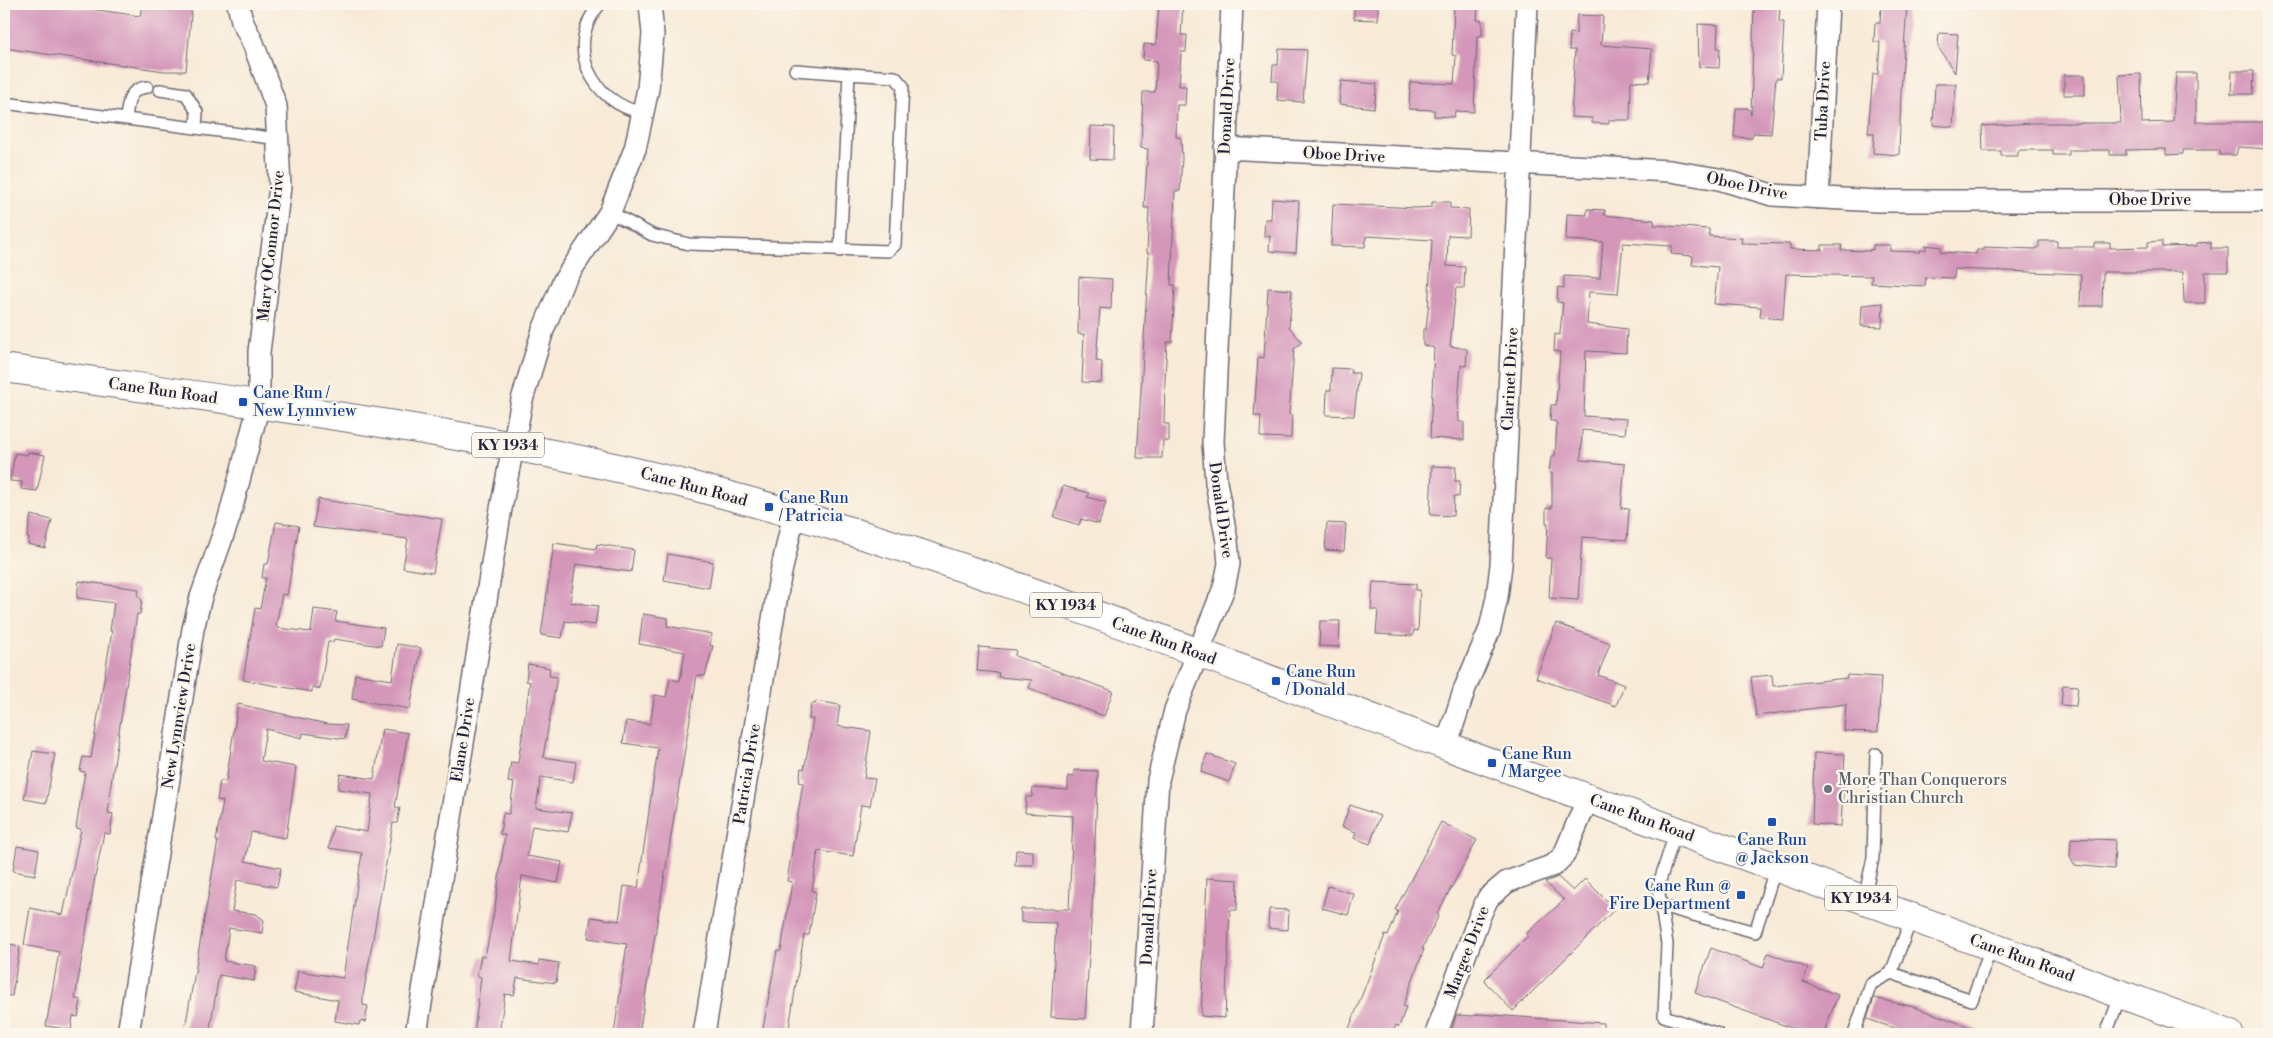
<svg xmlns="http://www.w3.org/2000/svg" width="2273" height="1038" font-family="'Libre Bodoni',serif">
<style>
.building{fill:#d496b9}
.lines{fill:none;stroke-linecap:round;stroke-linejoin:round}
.service-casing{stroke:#6d6872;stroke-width:14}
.minor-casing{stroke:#6d6872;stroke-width:24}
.trunk-casing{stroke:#6d6872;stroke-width:30}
.service{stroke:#fff;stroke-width:11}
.minor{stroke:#fff;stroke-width:21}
.trunk{stroke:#fff;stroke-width:28}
.transit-dot{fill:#1a4fb4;stroke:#fbf7ec;stroke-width:2}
.worship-dot{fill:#6b7280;stroke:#fbf7ec;stroke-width:2}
.labels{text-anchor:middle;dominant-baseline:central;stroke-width:4.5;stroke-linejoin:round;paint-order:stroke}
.shield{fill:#fbf7ec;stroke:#636270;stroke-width:1}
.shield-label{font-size:15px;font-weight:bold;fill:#22223b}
.street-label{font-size:16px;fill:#22223b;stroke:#fbf7ec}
.transit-label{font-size:16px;fill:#164399;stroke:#fbf7ec;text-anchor:start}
.worship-label{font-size:16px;fill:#5b616d;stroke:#fbf7ec;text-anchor:start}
</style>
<rect width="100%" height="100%" fill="#fbf7ec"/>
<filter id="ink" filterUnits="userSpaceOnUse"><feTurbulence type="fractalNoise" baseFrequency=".02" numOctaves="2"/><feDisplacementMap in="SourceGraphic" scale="10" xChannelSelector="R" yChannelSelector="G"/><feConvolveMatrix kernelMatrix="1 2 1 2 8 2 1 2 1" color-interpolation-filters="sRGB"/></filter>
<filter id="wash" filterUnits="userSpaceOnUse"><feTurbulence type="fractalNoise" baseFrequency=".0096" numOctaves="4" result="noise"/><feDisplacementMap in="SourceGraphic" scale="20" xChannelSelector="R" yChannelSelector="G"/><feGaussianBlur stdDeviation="1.12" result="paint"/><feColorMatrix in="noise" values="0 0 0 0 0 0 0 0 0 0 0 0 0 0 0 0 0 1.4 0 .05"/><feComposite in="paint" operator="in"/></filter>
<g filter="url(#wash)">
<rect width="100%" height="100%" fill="#f8ead7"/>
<g id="blocks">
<!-- building -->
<path class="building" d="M4 4H55L140 16 142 4H192L186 71H164L4 48Z
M1159 4H1183L1181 35H1187L1186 52H1181V54L1179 86H1186L1185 105H1177L1176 137 1181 138 1182 158 1180 191H1175L1171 285H1175L1173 324 1172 342H1167L1165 381 1164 424H1169V441H1163L1162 458H1137L1149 253H1147L1149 208H1144L1148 149 1141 148 1143 92H1155L1157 61 1143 60 1144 44 1156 45Z
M1354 4H1378V20L1354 19Z
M1754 4H1780L1779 22H1784L1781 78H1776L1771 134 1753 133 1752 138 1734 137 1736 108H1748L1751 114Z
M1881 4 1907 5 1901 92 1899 155 1873 153 1874 133H1868L1873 74H1878L1880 42H1874L1875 23H1880Z
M1454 5 1478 6 1477 20H1482V36H1477L1474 112 1455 111 1454 117 1434 116V110L1409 109 1410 82 1454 84 1456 56 1452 55Z
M1577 15 1603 16 1601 45 1652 49 1649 82 1631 81 1630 120H1609V124L1592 123V118L1571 117 1575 50H1569L1570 33 1576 34Z
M1698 24 1718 25 1717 48H1720L1719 68 1699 67Z
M1939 33 1958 34 1955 73 1938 47Z
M1279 49 1307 50 1303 102 1277 100 1278 81H1272L1273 65H1278Z
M2232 71H2254L2253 94H2231Z
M2176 73H2196V122H2269V149L2238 147 2236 155H2219V150H2183V154L2166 155V149L2128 150H2126V155H2110V150H2069V155H2053V150H2021L2018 151V156H2001V151H1983L1982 126 2034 123H2121L2119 75 2141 74 2142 123 2173 122Z
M2064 75H2085V95H2064Z
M1341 81 1377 84 1374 108 1339 104Z
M1935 84H1956L1953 127 1933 125Z
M1091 126 1114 127 1113 160 1090 159Z
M1272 199 1299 201 1296 253 1269 251 1270 236H1264L1265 219H1271Z
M1432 202H1450V208L1469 209 1468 236 1448 235 1447 266 1465 267 1464 288H1456L1450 346 1467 349 1466 366 1461 365 1458 402 1459 422H1464V440L1430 438 1434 348 1423 345V329H1426L1428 311 1432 240 1366 236 1365 247 1331 246 1333 204 1417 208 1432 207Z
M1587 209 1605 210 1604 215 1654 220V225L1709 229V236L1742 238 1741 243 1790 244V249L1822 250V245H1842L1841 250 1870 251V249L1873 250V245H1890V251L1920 252V250H1926V245L1941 247V252L1976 254 1977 250H1984V247L2035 249 2039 247V241H2057V247H2094V243H2110V248L2148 247V242L2162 241V247L2197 246V243L2211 242V248H2228V272H2205V303H2184L2183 272H2103L2102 306H2080L2081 274 1955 269 1954 278 1926 277 1925 286 1871 283 1872 276 1786 274 1783 319 1760 317 1761 307 1714 304 1718 267 1692 265 1693 256 1671 254 1672 246 1623 243 1618 294 1589 292 1587 324 1627 329 1626 353 1586 351 1584 416 1627 419 1625 434 1582 430 1581 460 1625 464 1621 508 1629 509 1627 540 1582 537 1578 600 1549 598 1551 558H1546L1548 523H1546V508H1552V473H1549L1551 456H1555L1557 424 1555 421H1550L1551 405H1556L1560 352 1554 351 1555 334 1560 335V332L1563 303 1557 302 1558 287 1564 288V276L1600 278 1603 242 1566 240 1567 214 1587 215Z
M1079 277 1112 279 1111 309 1100 308 1096 361 1102 362 1101 383 1082 382 1084 334H1078Z
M1268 288 1292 290 1289 327 1302 342 1294 349 1289 415H1292L1291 438 1260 437 1261 416H1254L1258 357 1264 358Z
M1883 303 1882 327 1861 326 1862 305Z
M1332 368 1351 369V373H1359L1354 416 1326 415 1327 390H1331Z
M28 452 45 455 37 491 21 489 22 482 10 481 15 453 27 455Z
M1432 466 1456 467 1455 481H1460L1459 497 1454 496 1453 516 1430 515Z
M1063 486 1089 493 1087 497 1106 502 1099 524 1081 519 1079 525 1054 517Z
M318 499 442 519 433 573 403 568 408 539 313 527Z
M31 515 52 520 45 548 28 544 29 538 27 537Z
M276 522 299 526 287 595 282 594 276 626 278 628 311 632 314 609 337 612 335 621 384 628 381 646 334 639 333 642H328L320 689 312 687V692L243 680 255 608 260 609 266 578H262L264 564H268Z
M1327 523 1346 524 1344 551 1325 550Z
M554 543 596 549 597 544 634 550 631 572 576 564 570 602 598 606 595 625 565 621 562 638 541 635Z
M668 554 713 562 709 588 664 580Z
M79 581 139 589 138 596 142 600 140 614H137L109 797 110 798 108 813 113 814 110 834 104 833 95 877 75 999 81 1000 78 1017 73 1016 71 1030 46 1026 59 952 24 945 30 908 63 915 81 829 76 828 85 772 80 771 83 757 91 758 112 631H110L114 603 77 598Z
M1373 582 1416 584V590H1420L1418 631 1414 630 1413 636 1376 634 1378 610H1371Z
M643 614 668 618 667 626 712 634 710 645 713 646 705 676 697 675 639 1034H614L627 944 588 938 591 917 619 921 624 886 638 888 658 748 623 743 626 721 650 724 655 695 666 697 670 679 680 681 685 652 639 644Z
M1320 621H1340L1339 647 1319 646Z
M1556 623 1610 643 1598 675 1624 685 1616 706 1536 678Z
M397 644 421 648 410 709 352 699 355 674 392 680Z
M979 647 1016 650 1015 656 1113 691 1104 716 1029 688 1032 680 998 677 999 673 977 671Z
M528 664 550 668 549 676 557 677 543 757 576 762 573 782 541 777 536 808 572 813 568 832 532 826 527 856 562 862 558 883 522 876 511 961 539 965V960L559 963 556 983 517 978 514 995 505 994 499 1034H474L481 977 477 976 481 956 485 957 495 907 505 835 500 834 503 813 509 814 514 783 508 782 511 762 518 763 530 682 526 681Z
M1772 675 1773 686 1847 678V675L1881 677 1878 732 1844 731 1846 704 1756 716 1751 677Z
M2063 685 2078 686 2076 706 2061 705Z
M816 701 840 705 837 726 871 731 864 778 875 779 870 806 861 805 853 856 818 851 812 891 816 892 809 935H804L788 1034H762L777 951H781L792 882 787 881 803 783 799 782 801 768 804 769 809 744 813 719H809L811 704H815Z
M238 704 327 724 347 725 345 739 303 733 302 738 266 729 261 761 296 767 286 838 251 832 245 861 281 868 277 887 237 880 232 911 256 914 264 920 262 933 229 928 224 961 256 966 254 981 219 975 209 1034H184L218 841H216L223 801 217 800 220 781H226Z
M382 729 408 733 395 807 400 808 397 823H393L363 996V1005L368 1006 365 1022 360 1021 359 1025 335 1021 338 1000 294 992 298 971 343 978 362 853 329 848 333 826 367 832 372 794 338 789 340 774 374 779Z
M33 751 55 754 46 803 24 799Z
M1814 753 1845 754 1841 826 1812 824Z
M1207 754 1235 764 1229 782 1201 772Z
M1074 770 1098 771 1092 909 1085 1019 1051 1017 1056 923 1021 922V909H1069L1073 816 1025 813 1026 797H1032L1033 788 1068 790V776L1074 777Z
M1350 805 1380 816 1370 844 1354 838 1356 832 1342 827Z
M1441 822 1477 840 1437 914 1439 915 1422 949H1424L1403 1006 1406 1007 1399 1027 1396 1025 1392 1034H1347L1385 935 1388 936 1398 911 1395 910Z
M2071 838 2115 840 2114 869 2074 865 2070 857Z
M17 846 39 850 35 875 13 871Z
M1016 850 1033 851V865H1015Z
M1558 877 1573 891 1585 879 1615 909 1513 1011 1486 983 1485 979 1528 936 1526 934 1564 900 1545 882Z
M1207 878 1238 880 1237 910H1230L1225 1018 1201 1016Z
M1328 886 1354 894 1348 915 1322 908Z
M1269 909 1289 910 1288 930 1268 928Z
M4 943 20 946 12 996 4 995Z
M1711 948 1763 968 1768 953 1808 968 1803 982 1838 995 1823 1034H1808L1695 993Z
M1874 998 1914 1007 1984 1032V1034H1912L1867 1019Z
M1479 1014 1603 1023V1034H1451L1456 1015 1473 1016Z"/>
</g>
</g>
<g filter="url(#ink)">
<use href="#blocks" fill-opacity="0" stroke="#6d6872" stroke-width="1"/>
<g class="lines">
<defs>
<path id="service" d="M600 4C563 46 592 103 643 113
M795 70 849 74
M160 90 186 94 197 112 196 128
M4 103 279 139
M126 119C128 103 128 89 147 87
M610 212 652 235 689 244 888 251 895 245 903 86 895 77 849 74 840 251
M1676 830 1658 887 1667 944 1664 1016 1718 1034
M1864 899 1873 858 1876 754
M1661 906 1755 932 1776 867
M1891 973 1972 1000 1992 946
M1854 1034 1871 984 1891 973 1912 917
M2106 1034 2121 994"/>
<path id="minor" d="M1225 148 1670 171 1719 179 1772 195 1877 201H2269
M1818 198 1828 4
M1446 746 1465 688 1490 629 1497 597 1501 565 1527 4
M128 1034 193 629 201 597 229 518 259 405V352L280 187 276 106 253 43 242 21 238 4
M416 1034 500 514 522 400 543 330 563 282 610 212 635 149 648 89 653 34 650 4
M704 1034 780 577 794 514
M1142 1034 1158 780 1175 710 1224 588 1229 564 1227 541 1216 482 1213 442 1232 4
M1436 1034 1480 915 1488 898 1507 882 1554 865 1564 855 1588 798"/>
<path id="trunk" d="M4 368C243 403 484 430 719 493 968 560 1207 657 1449 747 1708 844 1969 938 2229 1034"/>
</defs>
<!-- service casing -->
<use href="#service" class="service-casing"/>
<!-- minor casing -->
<use href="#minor" class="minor-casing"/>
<!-- trunk casing -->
<use href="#trunk" class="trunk-casing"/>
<!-- service -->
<use href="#service" class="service"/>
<!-- minor -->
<use href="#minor" class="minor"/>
<!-- trunk -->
<use href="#trunk" class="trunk"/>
</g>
</g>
<!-- markers -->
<g class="transit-dot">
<rect x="238" y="397" width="10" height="10" rx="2.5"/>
<rect x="764" y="502" width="10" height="10" rx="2.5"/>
<rect x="1271" y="676" width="10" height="10" rx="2.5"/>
<rect x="1487" y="758" width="10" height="10" rx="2.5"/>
<rect x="1767" y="817" width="10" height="10" rx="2.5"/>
<rect x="1736" y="890" width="10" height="10" rx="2.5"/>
</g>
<circle class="worship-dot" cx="1828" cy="789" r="5"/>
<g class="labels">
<!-- shield labels -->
<g class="shield">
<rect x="472" y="432.5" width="72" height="25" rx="4"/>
<rect x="1030" y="592.5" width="72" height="25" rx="4"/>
<rect x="1825" y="885.5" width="72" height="25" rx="4"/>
</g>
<g class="shield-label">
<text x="508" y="445">KY 1934</text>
<text x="1066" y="605">KY 1934</text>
<text x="1861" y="898">KY 1934</text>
</g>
<!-- street labels -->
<g class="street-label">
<text transform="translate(1823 101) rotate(-87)">Tuba Drive</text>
<text transform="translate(1227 106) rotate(-87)">Donald Drive</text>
<text transform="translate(1344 155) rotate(3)">Oboe Drive</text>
<text transform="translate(1747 186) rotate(12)">Oboe Drive</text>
<text x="2150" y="200">Oboe Drive</text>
<text transform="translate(271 246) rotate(-84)">Mary OConnor Drive</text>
<text transform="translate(1510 379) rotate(-87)">Clarinet Drive</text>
<text transform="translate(163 391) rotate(8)">Cane Run Road</text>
<text transform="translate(694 487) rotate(15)">Cane Run Road</text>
<text transform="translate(1221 510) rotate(82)">Donald Drive</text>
<text transform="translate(1164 641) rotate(20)">Cane Run Road</text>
<text transform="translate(179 716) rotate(-81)">New Lynnview Drive</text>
<text transform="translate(463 740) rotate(-81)">Elane Drive</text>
<text transform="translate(747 774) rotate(-81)">Patricia Drive</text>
<text transform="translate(1642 818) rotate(20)">Cane Run Road</text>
<text transform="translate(1149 917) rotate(-87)">Donald Drive</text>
<text transform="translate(1467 952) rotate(-69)">Margee Drive</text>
<text transform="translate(2022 958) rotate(20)">Cane Run Road</text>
</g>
<!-- transit labels -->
<g class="transit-label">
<text x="253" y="393">Cane Run /<tspan x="253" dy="18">New Lynnview</tspan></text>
<text x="779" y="498">Cane Run<tspan x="779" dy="18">/ Patricia</tspan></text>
<text x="1286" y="672">Cane Run<tspan x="1286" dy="18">/ Donald</tspan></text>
<text x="1502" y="754">Cane Run<tspan x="1502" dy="18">/ Margee</tspan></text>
<text x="1772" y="840" text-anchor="middle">Cane Run<tspan x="1772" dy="18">@ Jackson</tspan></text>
<text x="1731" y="886" text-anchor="end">Cane Run @<tspan x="1731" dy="18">Fire Department</tspan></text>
</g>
<!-- worship labels -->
<g class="worship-label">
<text x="1838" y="780">More Than Conquerors<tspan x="1838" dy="18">Christian Church</tspan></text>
</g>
</g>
<!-- margin -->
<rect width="2273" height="1038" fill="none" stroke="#fbf7ec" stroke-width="20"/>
</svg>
